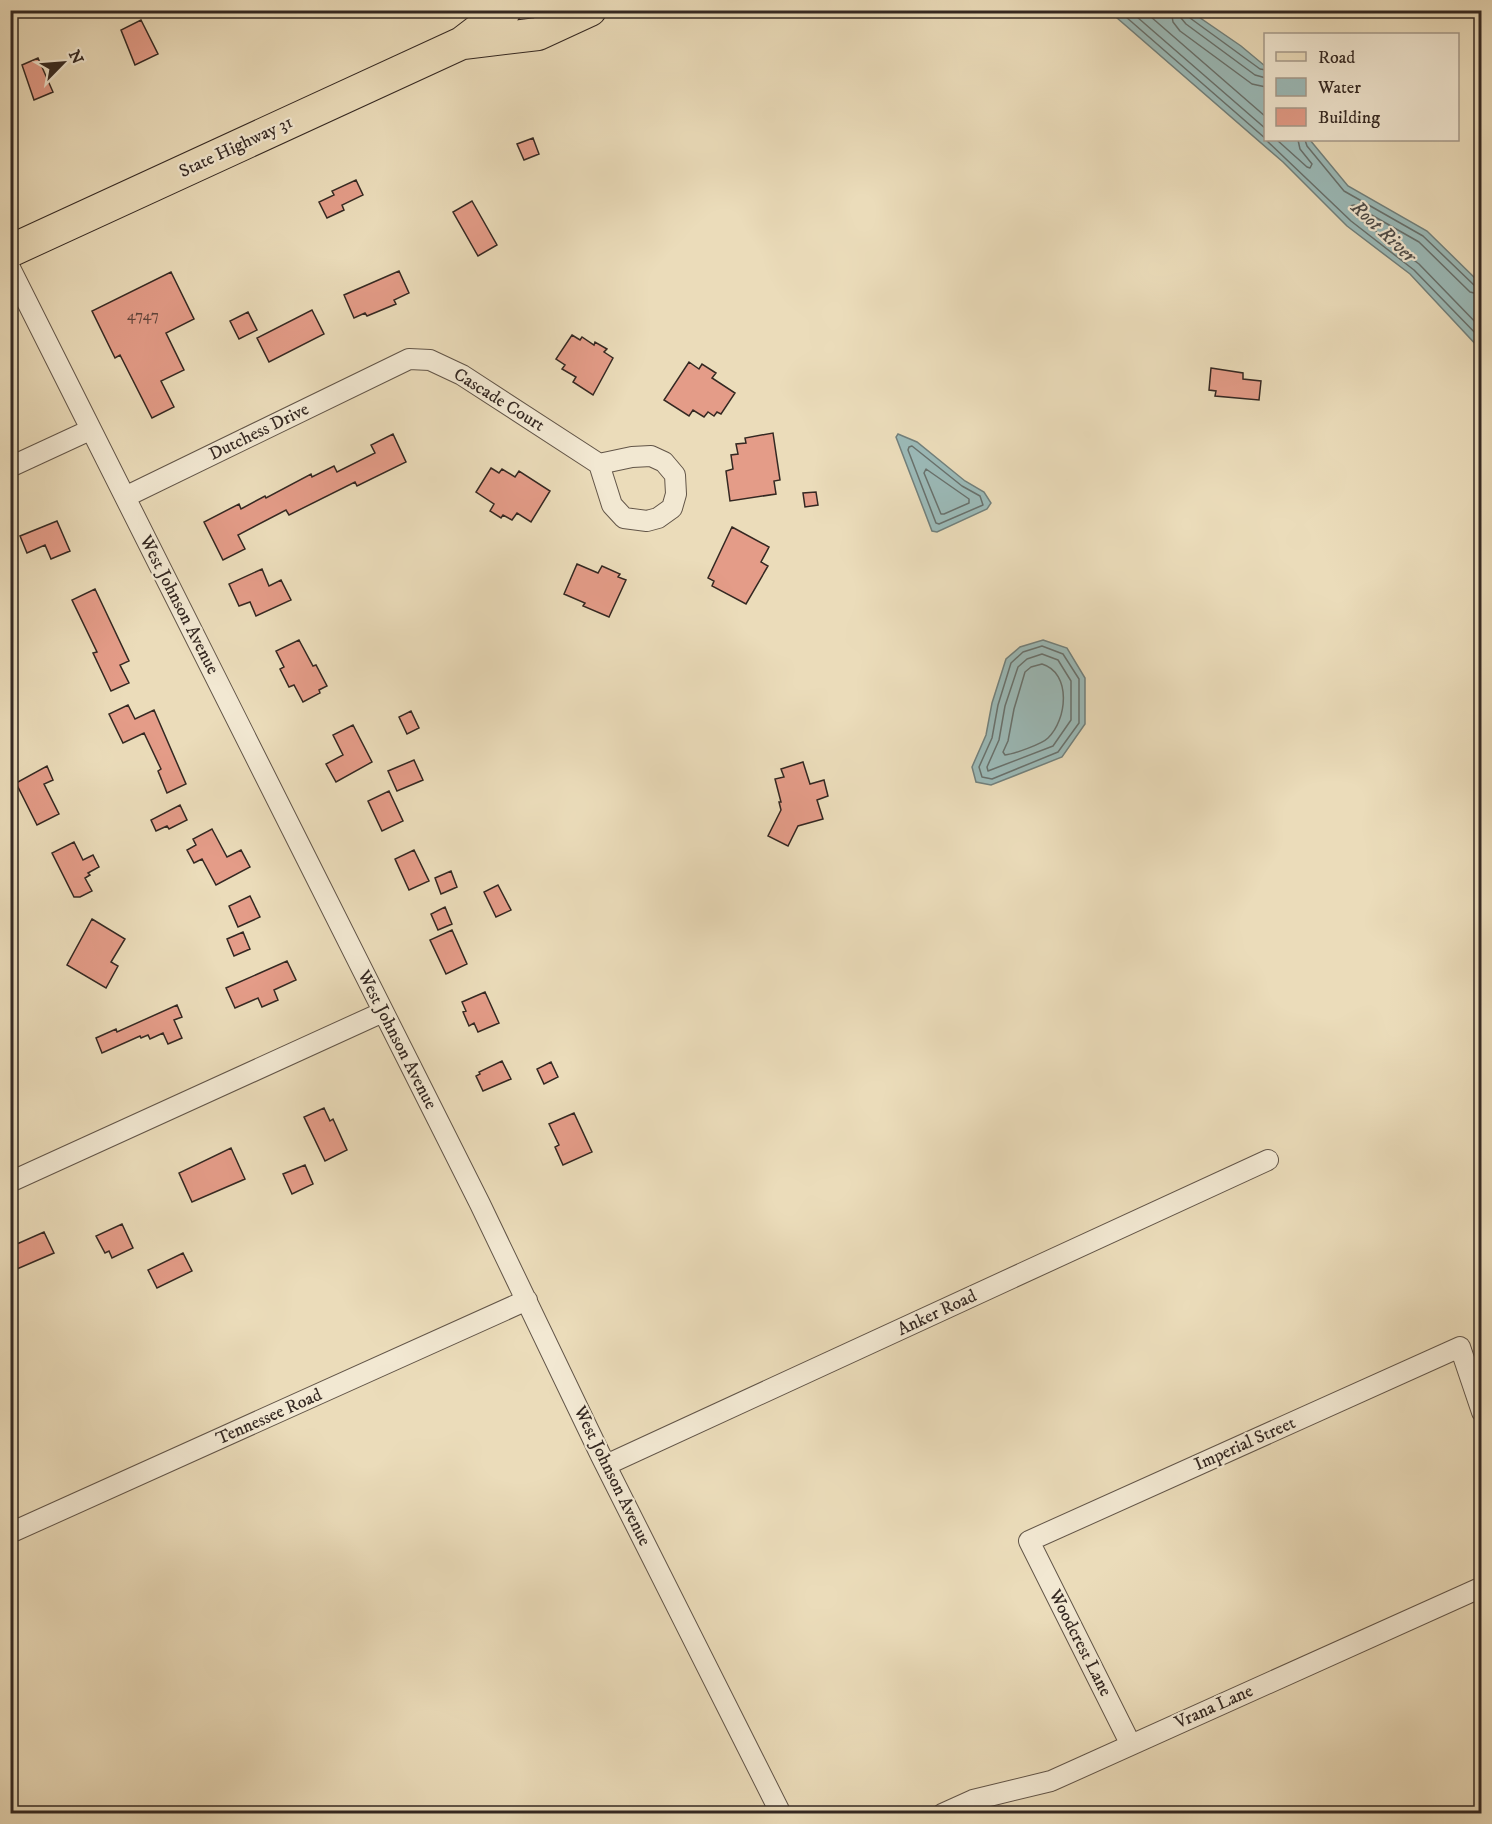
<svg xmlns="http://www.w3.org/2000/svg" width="1492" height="1824" font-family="'IM FELL DW Pica',serif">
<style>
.water{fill:#9bbab8;stroke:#72807c;stroke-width:1.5}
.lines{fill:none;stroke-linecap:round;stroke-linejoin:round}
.shore{stroke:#68716d;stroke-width:1.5}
.building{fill:#e49c88;stroke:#342822;stroke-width:1.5}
.street-casing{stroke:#625548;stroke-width:22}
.primary-casing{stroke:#342822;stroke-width:34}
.street{stroke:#f2e8d2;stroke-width:20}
.primary{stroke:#ebdcba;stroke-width:32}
.labels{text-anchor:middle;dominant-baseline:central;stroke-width:4.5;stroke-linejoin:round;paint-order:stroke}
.number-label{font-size:15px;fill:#60453c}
.street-label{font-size:18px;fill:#342822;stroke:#f2e8d2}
.water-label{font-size:20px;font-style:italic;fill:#4e4c48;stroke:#f2e8d2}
</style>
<rect width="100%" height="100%" fill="#ebdcba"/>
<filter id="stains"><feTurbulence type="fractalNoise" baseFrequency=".00333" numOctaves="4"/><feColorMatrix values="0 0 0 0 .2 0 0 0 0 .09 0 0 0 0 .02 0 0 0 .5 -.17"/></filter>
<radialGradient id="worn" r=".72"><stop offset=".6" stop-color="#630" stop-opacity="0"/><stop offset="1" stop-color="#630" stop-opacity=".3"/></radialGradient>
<!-- water -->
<path class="water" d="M1109 11H1190L1241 46 1265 66 1266 140H1310L1348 186 1427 231 1481 284V350L1410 274 1347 226 1283 162Z
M898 434 917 442 965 481 984 492 991 503 987 509 937 532 932 531 896 437Z
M1043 640 1067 648 1085 678V724L1062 757 991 785 976 782 972 767 986 735 992 703 1006 659 1020 647Z"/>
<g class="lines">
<!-- shore -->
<path class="shore" d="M1118 10 1266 139
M1129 10 1266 129
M1143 10 1266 117
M1171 10 1173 22 1180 31 1252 84 1266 87
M1180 10 1181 18 1186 24 1255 75 1266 78
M1187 10 1190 18 1260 69 1266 70
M1266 140 1351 221 1414 270 1482 340
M1277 140 1307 167 1310 168 1312 164 1300 149 1298 140
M1305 140 1307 146 1344 191 1423 236 1475 286 1482 288
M1482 295 1470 292 1419 242 1354 205 1350 206V209L1356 216 1419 264 1482 329
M912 446 962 486 980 496 983 505 939 524 936 523 908 450 909 447Z
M926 469 969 499V503L944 514H941L924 473Z
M1042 646 1063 654 1079 679V723L1058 752 992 779 982 777 979 767 992 738 998 705 1011 663 1023 652Z
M1042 654 1058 660 1071 681V720L1053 746 988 771 987 767 999 740 1005 706 1018 667 1027 659Z
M1042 664C1072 673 1067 720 1048 738 1042 744 1014 754 1005 755L1003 752 1008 741 1014 709 1025 672 1031 667Z"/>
</g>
<!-- building -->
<path class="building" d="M141 20 158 54 135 65 121 30Z
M38 58 53 92 34 100 22 65Z
M533 138 539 154 524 160 517 144Z
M356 180 363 195 342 205 344 210 327 218 319 202 334 195 332 191Z
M472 201 497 245 478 256 453 212Z
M399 271 409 293 394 300 396 304 367 316 365 313 354 318 344 295Z
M171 272 194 319 166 333 184 370 161 381 174 407 152 418 120 355 115 358 92 311Z
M312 310 324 334 269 362 257 338Z
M248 312 257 330 239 339 230 321Z
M572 335 580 340 582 337 594 345 595 342 607 349 604 352 613 358 593 395 573 382 576 377 562 369 565 365 556 359Z
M689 362 699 369 702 364 716 373 712 378 735 393 721 414 717 412 714 416 708 412 704 417 693 410 689 416 664 400Z
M1211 368 1243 373V379L1261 381 1259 400 1215 396 1216 391 1209 390Z
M773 433 780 480 774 481 776 494 730 501 726 471 733 469 731 455 738 454 736 444 746 443 745 438Z
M393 434 406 462 357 486 355 482 289 515 286 510 238 535 245 549 223 560 204 522 239 504 241 509 265 496 266 498 311 474 312 477 334 466 337 472 375 453 371 445Z
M491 468 499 473 502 469 515 477 519 471 550 491 531 522 517 513 512 520 503 515 501 518 490 511 494 504 476 492Z
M816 492 818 505 805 507 803 493Z
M57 521 70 551 51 559 45 545 27 553 20 536Z
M732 527 769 547 761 562 768 566 746 604 712 586 714 581 708 578Z
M577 564 598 573 602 566 620 574 618 577 626 580 609 617 583 606 585 603 564 594Z
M262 569 269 586 281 580 291 600 256 616 250 602 239 606 229 584Z
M95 589 129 661 120 665 129 683 111 691 93 653 97 652 72 600Z
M299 640 313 666 316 665 327 686 319 690 320 693 303 702 294 685 289 687 280 669 284 667 276 651Z
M128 705 135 719 154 710 186 784 167 793 158 771 161 769 144 733 123 743 109 714Z
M411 711 419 728 407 734 399 717Z
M353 725 372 762 336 782 326 764 343 755 333 735Z
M414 760 423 780 397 791 388 771Z
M803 762 810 784 824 780 828 796 817 800 823 819 798 826 788 846 768 836 781 810 779 802H781L775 779 784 777 781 769Z
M47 766 53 780 44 784 59 814 37 825 16 783Z
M389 791 403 821 382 831 368 801Z
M180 805 187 820 169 829 167 826 156 831 151 820Z
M212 829 227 857 241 850 250 867 216 885 202 859 194 863 187 850 196 845 193 839Z
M74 842 83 860 93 855 99 867 88 873 90 875 85 878 92 891 80 897H74L52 853Z
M414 850 429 881 409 890 395 859Z
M451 871 457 887 441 894 435 878Z
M498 885 511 910 496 917 484 892Z
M250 896 260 917 238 927 229 906Z
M445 907 452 924 438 930 431 914Z
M92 919 125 939 111 962 118 966 106 988 67 965Z
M452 930 467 964 446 974 430 940Z
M243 932 250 949 234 956 227 939Z
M287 961 296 980 274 990 278 1000 262 1007 258 998 235 1008 226 988Z
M485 992 499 1023 478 1032 474 1023 469 1026 463 1012 466 1011 462 1002Z
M177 1005 182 1017 174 1020 182 1038 168 1044 163 1033 150 1039 148 1035 141 1038 140 1036 102 1053 96 1038 116 1029 117 1032Z
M502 1061 511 1079 483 1091 476 1076 480 1074 479 1072Z
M551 1062 558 1077 544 1084 537 1069Z
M324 1108 330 1121 333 1119 347 1150 325 1161 304 1117Z
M574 1113 592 1152 563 1165 555 1147 559 1145 549 1124Z
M231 1148 245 1179 192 1202 179 1173Z
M305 1165 313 1184 292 1194 283 1174Z
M122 1224 133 1248 112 1258 109 1251 105 1253 96 1236Z
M44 1232 54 1253 10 1272V1247Z
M183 1253 192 1271 157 1288 148 1270Z"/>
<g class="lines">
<defs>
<path id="street" d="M10 268 480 1204 601 1456 781 1814
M10 467 90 430
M125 497 409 359 430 360 462 375 599 464 612 505 624 518 647 521 658 518 672 508 676 494 675 475 664 462 651 456 632 457 599 464
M10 1182 383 1012
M606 1465 1268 1160
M10 1533 527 1300
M1131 1745 1029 1541 1460 1347 1482 1412
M942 1814 973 1800 1051 1781 1482 1587"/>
<path id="primary" d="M463 43 538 34 590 10
M10 251 462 43 505 10"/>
</defs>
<!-- street casing -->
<use href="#street" class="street-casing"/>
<!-- primary casing -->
<use href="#primary" class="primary-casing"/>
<!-- street -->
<use href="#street" class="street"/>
<!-- primary -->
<use href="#primary" class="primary"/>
</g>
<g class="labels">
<!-- number labels -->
<g class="number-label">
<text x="143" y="315">4747</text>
</g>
<!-- street labels -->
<g class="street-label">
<text transform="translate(236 147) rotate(-25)">State Highway 31</text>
<text transform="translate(499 400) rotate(32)">Cascade Court</text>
<text transform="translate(259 432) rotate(-26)">Dutchess Drive</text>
<text transform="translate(179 605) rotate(63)">West Johnson Avenue</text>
<text transform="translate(397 1040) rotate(63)">West Johnson Avenue</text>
<text transform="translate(937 1313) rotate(-25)">Anker Road</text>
<text transform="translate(269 1417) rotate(-24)">Tennessee Road</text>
<text transform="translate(1245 1444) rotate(-24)">Imperial Street</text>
<text transform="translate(612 1476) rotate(64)">West Johnson Avenue</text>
<text transform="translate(1080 1643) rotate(63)">Woodcrest Lane</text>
<text transform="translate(1214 1707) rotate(-24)">Vrana Lane</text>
</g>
<!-- water labels -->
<g class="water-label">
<text transform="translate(1383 232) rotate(43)">Root River</text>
</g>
</g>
<!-- margin -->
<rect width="1492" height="1824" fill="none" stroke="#ebdcba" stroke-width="36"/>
<rect x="12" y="12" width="1468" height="1800" fill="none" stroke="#342822" stroke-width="3"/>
<rect x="18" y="18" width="1456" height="1788" fill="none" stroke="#342822" stroke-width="1.5"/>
<!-- legend -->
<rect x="1264" y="33" width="195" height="108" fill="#f2e8d2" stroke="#a69b8c" stroke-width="1.5"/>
<rect x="1276" y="52" width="30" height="9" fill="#ebdcba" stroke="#a69b8c" stroke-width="1.5"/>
<text x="1318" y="63" font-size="18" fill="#342822">Road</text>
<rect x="1276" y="78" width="30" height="18" fill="#9bbab8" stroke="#a69b8c" stroke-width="1.5"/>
<text x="1318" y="93" font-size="18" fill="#342822">Water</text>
<rect x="1276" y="108" width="30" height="18" fill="#e49c88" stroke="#a69b8c" stroke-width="1.5"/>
<text x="1318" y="123" font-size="18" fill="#342822">Building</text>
<!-- north arrow -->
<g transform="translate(63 63) rotate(65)" stroke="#f2e8d2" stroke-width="4.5" paint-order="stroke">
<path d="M0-4.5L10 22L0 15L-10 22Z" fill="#342822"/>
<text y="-9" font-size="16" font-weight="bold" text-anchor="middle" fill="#342822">N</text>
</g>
<rect width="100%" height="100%" filter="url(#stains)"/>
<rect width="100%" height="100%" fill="url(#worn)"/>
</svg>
